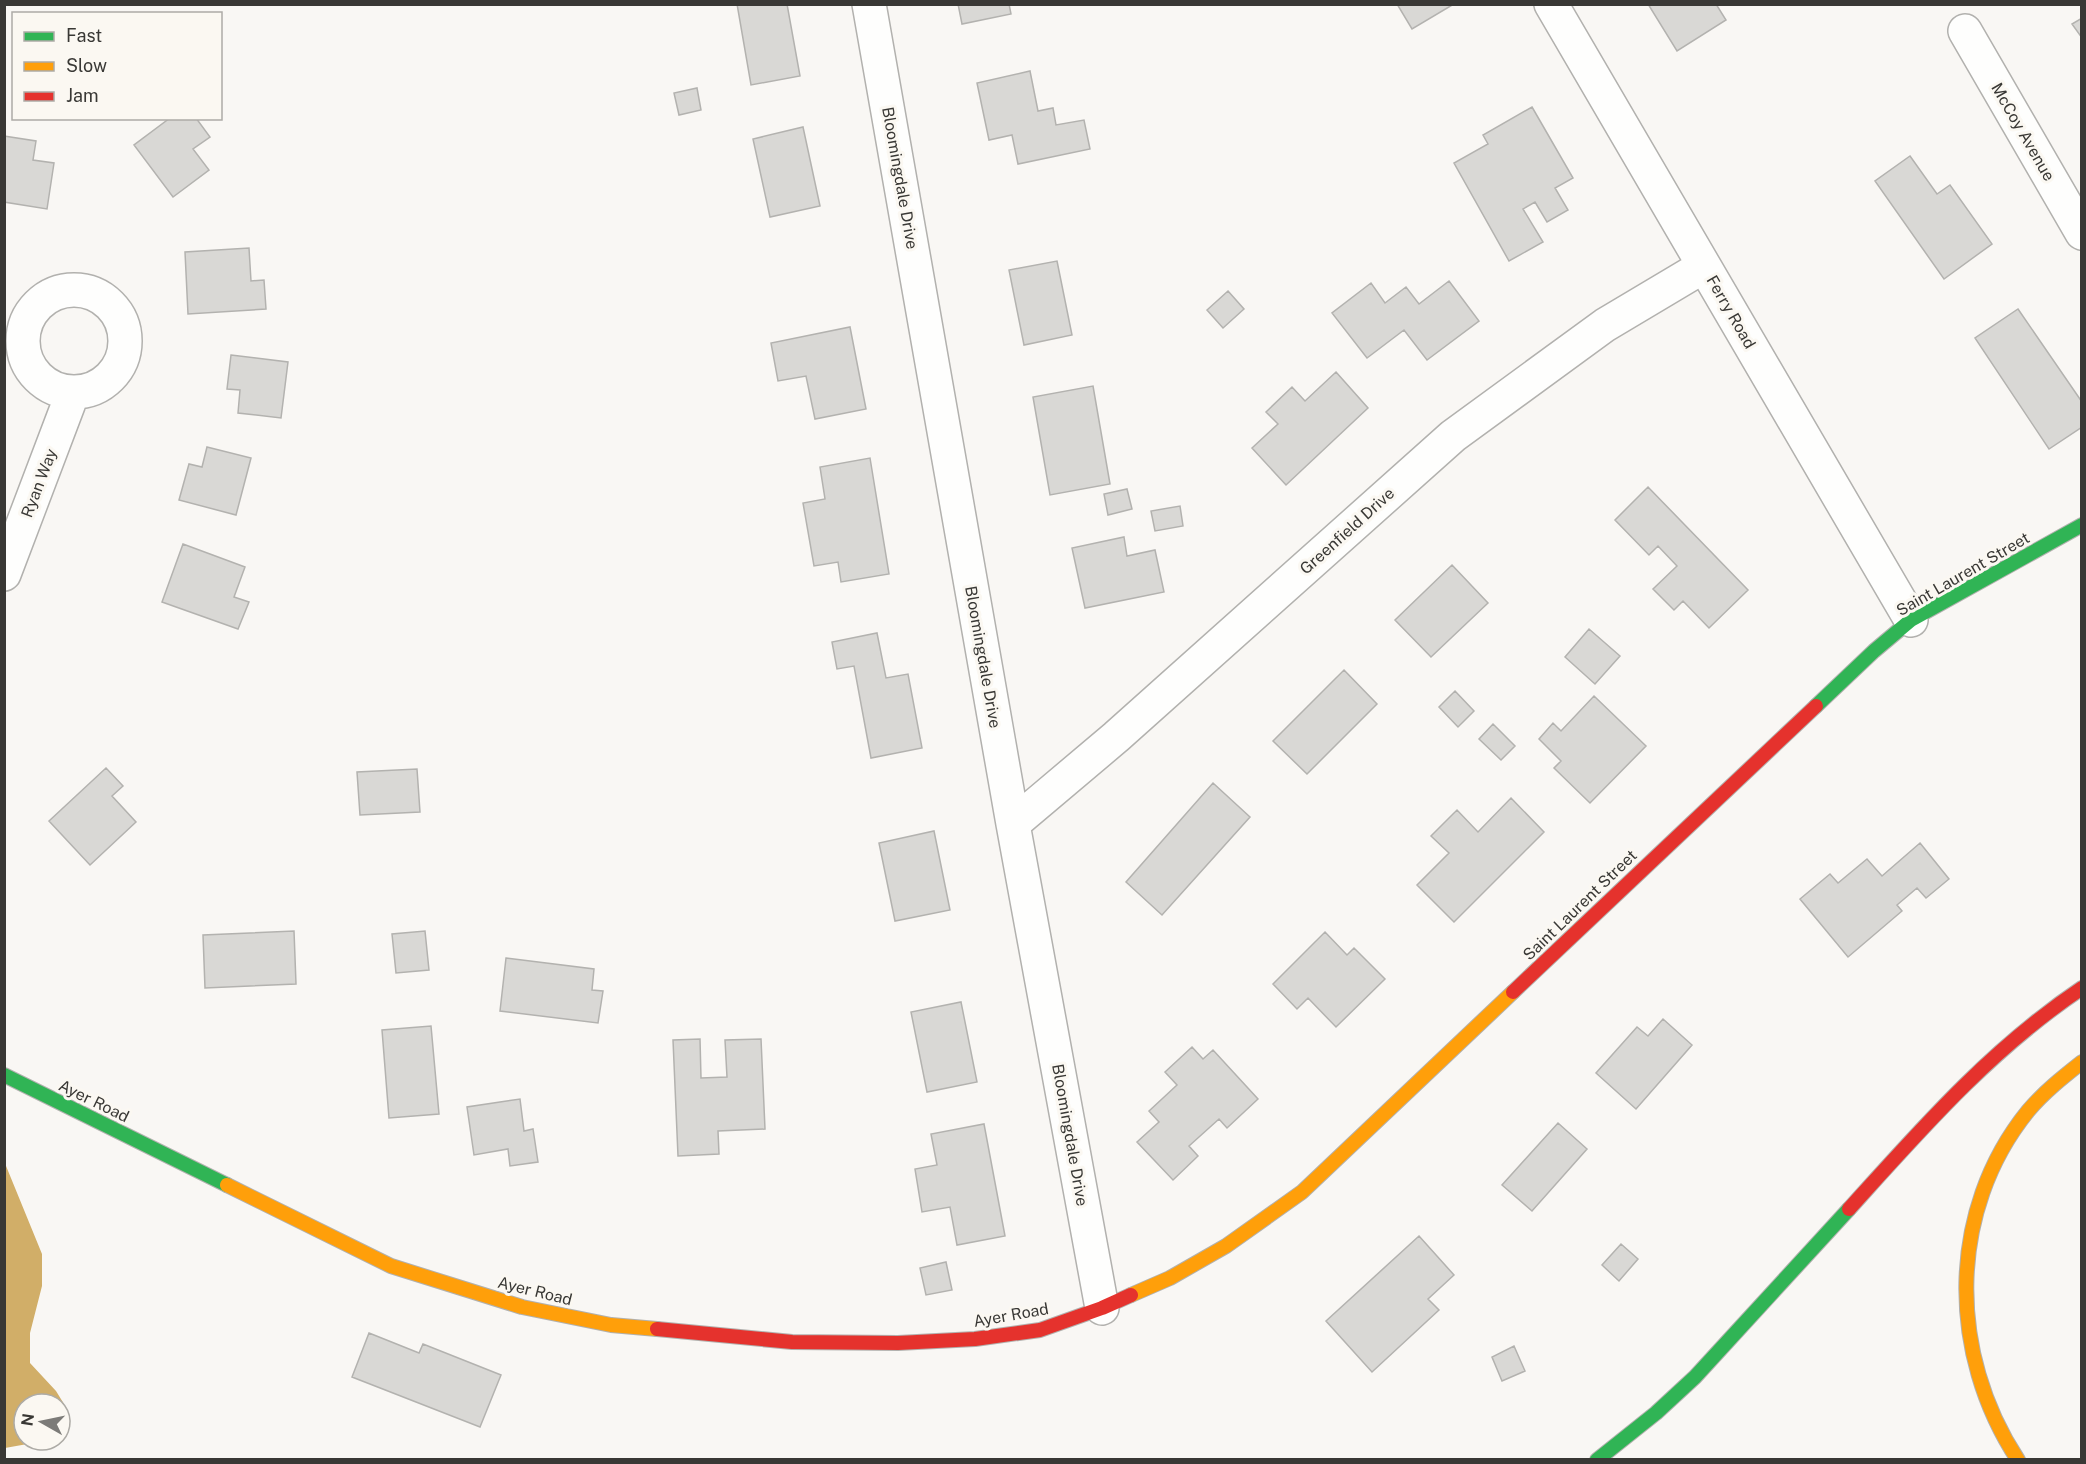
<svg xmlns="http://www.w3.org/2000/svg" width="2086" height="1464" font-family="'Public Sans',sans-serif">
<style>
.water{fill:#d1ae68}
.building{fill:#d9d8d5;stroke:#b3b2af;stroke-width:1.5}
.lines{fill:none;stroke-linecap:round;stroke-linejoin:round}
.street-casing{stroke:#b2b1ae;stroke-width:36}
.fast-casing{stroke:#b2b1ae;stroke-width:16}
.slow-casing{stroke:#b2b1ae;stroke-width:16}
.jam-casing{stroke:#b2b1ae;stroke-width:16}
.street{stroke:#fefefd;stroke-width:33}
.fast{stroke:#30b455;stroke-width:14}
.slow{stroke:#ff9f0a;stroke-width:14}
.jam{stroke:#e5322d;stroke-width:14}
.labels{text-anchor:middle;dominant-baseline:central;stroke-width:6;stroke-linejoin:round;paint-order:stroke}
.street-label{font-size:16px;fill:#393835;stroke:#fbf8f2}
</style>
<rect width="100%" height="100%" fill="#f9f7f4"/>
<!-- water -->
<path class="water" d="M4 1161 42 1254V1286L30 1333V1363L56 1391 64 1404 60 1423V1404H24V1440H37L33 1443 5 1448Z"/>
<!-- building -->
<path class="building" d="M737 4H787L800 76 751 85Z
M958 4H1009L1011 14 962 24Z
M1397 4H1454L1412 29Z
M1648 4H1716L1726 20 1677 51Z
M2082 18V38L2072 24Z
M1030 71 1038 111 1053 108 1056 125 1084 120 1090 149 1018 164 1012 135 989 140 977 83Z
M697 88 701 110 679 115 674 93Z
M1532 107 1573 178 1555 188 1568 210 1547 222 1535 202 1523 209 1543 242 1509 261 1454 163 1488 144 1483 135Z
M170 118H196L210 137 193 149 209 170 173 197 134 145Z
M803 127 820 206 770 217 753 139Z
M4 136 36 141 33 160 54 163 47 209 4 202Z
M1910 156 1937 194 1950 185 1992 244 1944 279 1875 181Z
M249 248 251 281 264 280 266 309 188 314 185 252Z
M1057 261 1072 335 1024 345 1009 270Z
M1449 281 1479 321 1427 360 1404 330 1367 358 1332 313 1371 283 1385 303 1406 287 1419 304Z
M1228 291 1244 309 1223 328 1207 310Z
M2018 309 2082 402V427L2049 449 1975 338Z
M850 327 866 409 815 419 806 376 778 381 771 343Z
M231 355 288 362 281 418 238 413 240 390 227 389Z
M1336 372 1368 408 1286 485 1252 448 1278 424 1266 412 1292 387 1305 401Z
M1093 386 1110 484 1050 495 1033 397Z
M207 447 251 458 236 515 179 500 189 464 202 467Z
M870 458 889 574 841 582 838 562 814 566 803 503 825 499 820 467Z
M1648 487 1748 590 1709 628 1683 601 1674 610 1653 589 1677 566 1658 546 1649 555 1615 520Z
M1127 489 1132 509 1108 515 1104 494Z
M1180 506 1183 526 1155 531 1151 511Z
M1124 537 1127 556 1155 550 1164 592 1085 608 1072 548Z
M183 544 245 567 234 597 249 602 238 629 162 602Z
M1452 565 1488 603 1431 657 1395 620Z
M1589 629 1620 656 1595 684 1565 657Z
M877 633 886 678 908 674 922 748 871 758 854 666 837 669 832 642Z
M1344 670 1377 704 1307 774 1273 741Z
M1455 691 1474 711 1458 727 1439 707Z
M1594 696 1646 746 1590 803 1554 768 1561 761 1539 739 1553 723 1561 731Z
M1493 724 1515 746 1501 760 1479 739Z
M106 768 123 786 112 796 136 822 90 865 49 821Z
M417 769 420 812 360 815 357 772Z
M1213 783 1250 817 1162 915 1126 882Z
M1511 798 1544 832 1454 922 1417 885 1449 853 1431 836 1457 810 1478 832Z
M934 831 950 910 895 921 879 843Z
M1920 843 1949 879 1926 898 1917 888 1897 905 1902 911 1848 957 1800 899 1830 874 1838 883 1867 859 1882 876Z
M294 931 296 984 205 988 203 935Z
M425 931 429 970 396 973 392 934Z
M1325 932 1347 955 1354 948 1385 979 1336 1027 1308 998 1297 1009 1273 984Z
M506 958 594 969 592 990 603 991 598 1023 500 1011Z
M961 1002 977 1082 927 1092 911 1012Z
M1663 1019 1692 1045 1636 1109 1596 1073 1637 1027 1648 1036Z
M431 1026 439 1114 389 1118 382 1030Z
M700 1039 701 1078 727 1077 725 1040 761 1039 765 1129 718 1131 719 1154 678 1156 673 1040Z
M1192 1047 1203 1059 1213 1050 1258 1099 1227 1128 1219 1119 1189 1146 1198 1156 1173 1180 1137 1142 1159 1122 1149 1111 1177 1085 1165 1072Z
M520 1099 524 1131 533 1129 538 1162 510 1166 508 1149 474 1155 467 1107Z
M1558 1123 1587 1149 1532 1211 1502 1185Z
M984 1124 1005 1236 957 1245 950 1207 922 1212 915 1169 937 1165 931 1134Z
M1419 1236 1454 1275 1428 1299 1439 1310 1372 1372 1326 1321Z
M1621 1244 1638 1259 1619 1281 1602 1265Z
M946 1262 952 1290 926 1295 920 1268Z
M369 1333 419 1353 423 1344 501 1375 480 1427 352 1377Z
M1514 1346 1525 1371 1502 1381 1492 1357Z"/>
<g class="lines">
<defs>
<path id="street" d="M869 4 1013 824 1102 1308
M1551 4 1911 620
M1965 31 2082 233
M23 341a51 51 0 1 1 102 0a51 51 0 1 1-102 0Z
M4 574 73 392
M1013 824 1116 737 1453 436 1605 325 1704 266"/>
<path id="fast" d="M1816 706 1874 651 1911 620 2082 525
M4 1075 227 1185
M1597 1460 1656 1413 1695 1377 1849 1209"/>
<path id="slow" d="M227 1185 391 1266 522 1307 611 1325 657 1329
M1131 1295 1170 1278 1226 1246 1302 1192 1513 992
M2018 1460C1948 1354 1947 1211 2028 1111 2044 1092 2063 1077 2082 1062"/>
<path id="jam" d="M1513 992 1816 706
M1849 1209C1922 1128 1991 1049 2082 988
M657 1329 792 1342 898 1343 975 1339 1040 1330 1102 1308 1131 1295"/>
</defs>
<!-- street casing -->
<use href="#street" class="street-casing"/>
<!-- fast casing -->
<use href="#fast" class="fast-casing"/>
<!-- slow casing -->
<use href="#slow" class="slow-casing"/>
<!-- jam casing -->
<use href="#jam" class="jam-casing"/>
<!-- street -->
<use href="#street" class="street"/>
<!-- fast -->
<use href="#fast" class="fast"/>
<!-- slow -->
<use href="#slow" class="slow"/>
<!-- jam -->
<use href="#jam" class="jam"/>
</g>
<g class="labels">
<!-- street labels -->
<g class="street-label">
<text transform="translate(2023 132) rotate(60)">McCoy Avenue</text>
<text transform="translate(900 178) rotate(80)">Bloomingdale Drive</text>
<text transform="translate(1731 312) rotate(60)">Ferry Road</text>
<text transform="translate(39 483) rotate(-69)">Ryan Way</text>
<text transform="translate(1347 531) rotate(-42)">Greenfield Drive</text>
<text transform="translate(1963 574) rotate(-30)">Saint Laurent Street</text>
<text transform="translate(983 657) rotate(80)">Bloomingdale Drive</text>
<text transform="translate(1580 905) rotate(-44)">Saint Laurent Street</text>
<text transform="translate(94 1101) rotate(26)">Ayer Road</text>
<text transform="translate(1070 1135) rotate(80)">Bloomingdale Drive</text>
<text transform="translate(535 1291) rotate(14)">Ayer Road</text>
<text transform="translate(1011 1315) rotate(-10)">Ayer Road</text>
</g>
</g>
<!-- border -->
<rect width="2086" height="1464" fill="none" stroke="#393835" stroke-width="12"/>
<!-- legend -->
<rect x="12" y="12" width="210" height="108" fill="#fbf8f2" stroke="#adaba6" stroke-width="1.5"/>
<rect x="24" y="32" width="30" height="9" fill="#30b455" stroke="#adaba6" stroke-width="1.5"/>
<text x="66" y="42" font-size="18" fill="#393835">Fast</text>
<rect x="24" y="62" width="30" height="9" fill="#ff9f0a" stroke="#adaba6" stroke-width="1.5"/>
<text x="66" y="72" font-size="18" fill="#393835">Slow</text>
<rect x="24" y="92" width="30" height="9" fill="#e5322d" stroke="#adaba6" stroke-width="1.5"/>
<text x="66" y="102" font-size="18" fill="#393835">Jam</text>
<!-- north arrow -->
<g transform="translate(42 1422) rotate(279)"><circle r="28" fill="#fbf8f2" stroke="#adaba6" stroke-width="1.5"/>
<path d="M0-4.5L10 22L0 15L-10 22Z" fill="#7c7b78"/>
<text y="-9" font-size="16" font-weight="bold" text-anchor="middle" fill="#393835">N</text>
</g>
</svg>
